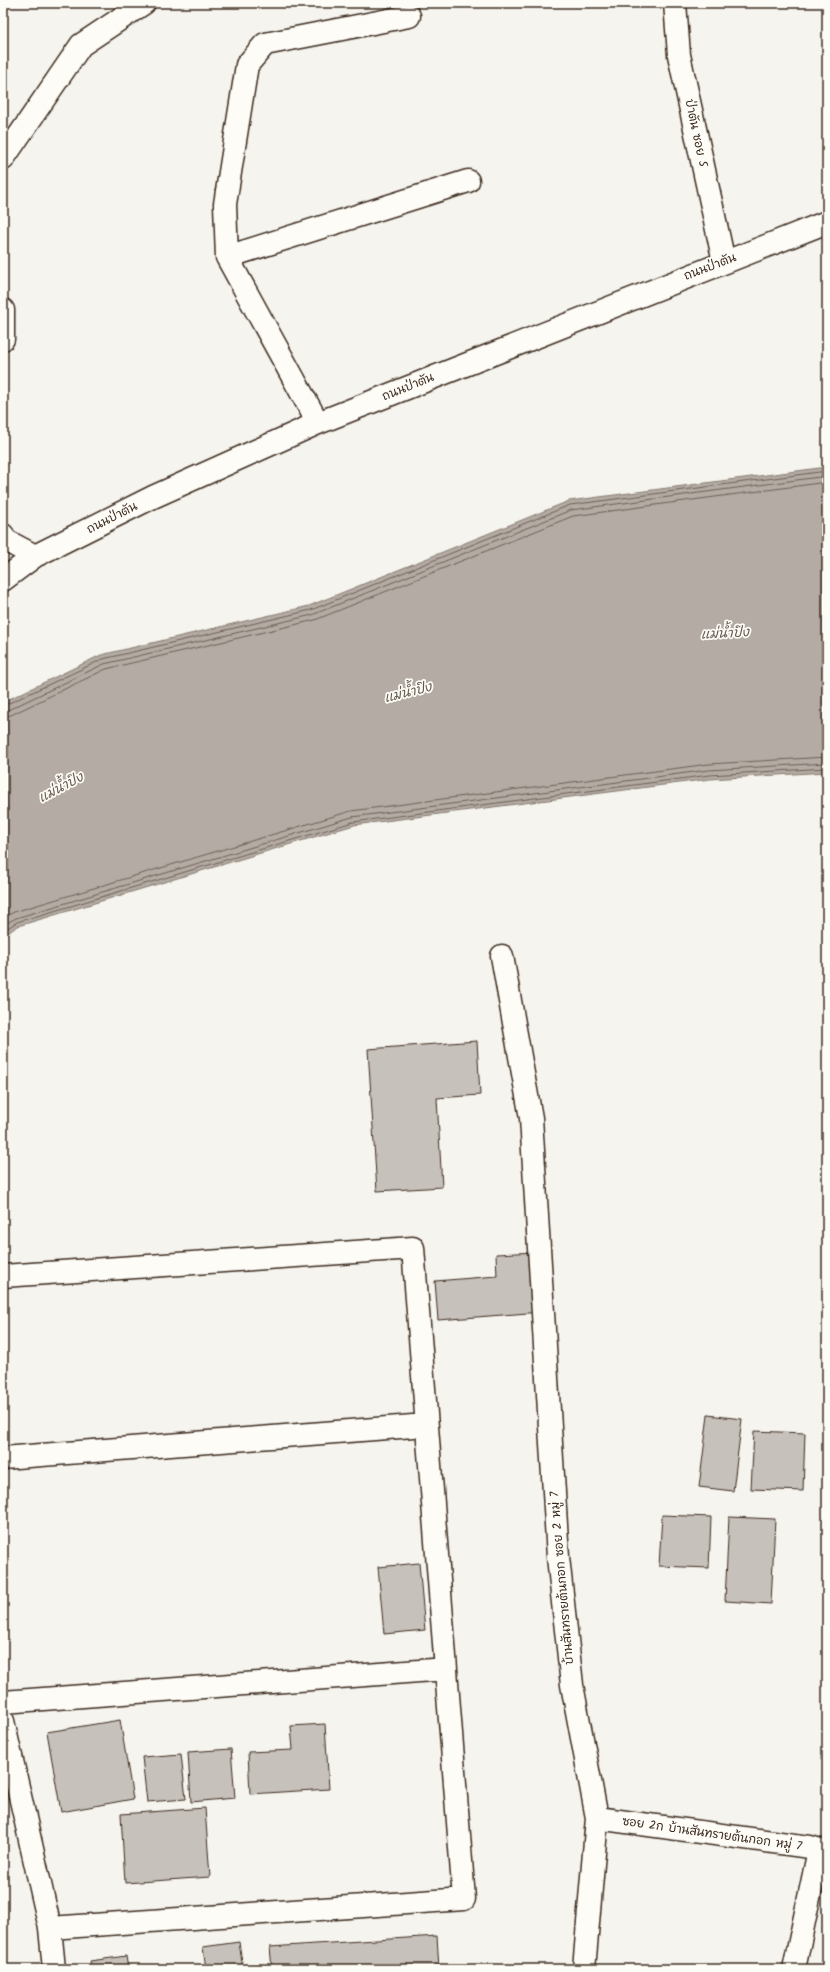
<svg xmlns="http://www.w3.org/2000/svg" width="830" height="1972" font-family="Kalam,'Playpen Sans Thai',sans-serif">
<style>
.water{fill:#b4aca4;stroke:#84786e}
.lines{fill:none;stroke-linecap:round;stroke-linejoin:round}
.shore{stroke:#6b5e54;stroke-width:1}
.building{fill:#c7c1bb;stroke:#3b2a1e}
.street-casing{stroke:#3b2a1e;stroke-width:25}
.street{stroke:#fdfcf7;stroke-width:22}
.labels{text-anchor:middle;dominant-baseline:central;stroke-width:3.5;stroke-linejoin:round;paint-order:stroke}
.street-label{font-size:12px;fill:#3b2a1e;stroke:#fdfcf7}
.water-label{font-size:13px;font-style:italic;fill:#65584d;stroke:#fdfcf7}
</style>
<rect width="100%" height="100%" fill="#f5f4ee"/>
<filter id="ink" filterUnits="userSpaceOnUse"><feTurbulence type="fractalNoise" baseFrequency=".025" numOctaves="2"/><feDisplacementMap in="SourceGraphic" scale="8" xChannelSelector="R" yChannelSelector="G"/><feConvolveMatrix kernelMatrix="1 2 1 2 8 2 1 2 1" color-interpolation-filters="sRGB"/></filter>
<g filter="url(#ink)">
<!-- water -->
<path class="water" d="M827 467V772L710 779 354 825 18 926 3 936V702L101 655 309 606 569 501Z"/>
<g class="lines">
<!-- shore -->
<path class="shore" d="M3 706 103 659 311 610 570 505 827 471
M3 711 8 710 104 664 312 615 571 510 827 476
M3 717 11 715 106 669 315 620 573 516 827 482
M3 918 14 912 351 811 709 764 827 757
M3 925 16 918 352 817 709 770 827 763
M3 931 17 922 353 822 710 775 827 768"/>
</g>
<!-- building -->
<path class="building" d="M477 1041 480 1095 437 1098 442 1187 377 1191 368 1049Z
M537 1252 541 1312 438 1320 435 1281 497 1276 496 1254Z
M708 1415 742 1419 733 1491 699 1487Z
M754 1431 805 1433 803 1491 751 1489Z
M662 1515 711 1517 709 1568 659 1566Z
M729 1517 775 1519 771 1604 725 1601Z
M419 1563 425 1630 384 1634 378 1567Z
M120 1720 133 1799 61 1812 47 1732Z
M325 1724 329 1789 250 1794 248 1752 293 1750 291 1726Z
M231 1749 235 1798 191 1802 188 1752Z
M181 1754 186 1799 147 1802 142 1757Z
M205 1808 210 1877 125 1883 121 1814Z
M437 1936 439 1969H272L270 1947Z
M239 1942 243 1969H206L203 1947Z
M126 1956 128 1969H92L90 1961Z"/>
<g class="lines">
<defs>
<path id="street" d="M675 3 679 55 724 262
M3 159 81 45 144 3
M227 257 225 204 247 65 265 44 409 16
M3 310V339
M318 423 227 257 468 181
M3 535V539L35 556
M3 580 35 556 153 497 318 423 827 222
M502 956 531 1118 558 1557 572 1685 597 1818 584 1969
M3 1276 413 1248 464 1899 50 1928
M3 1458 426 1425
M3 1702 446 1669
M3 1721 50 1928 54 1969
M597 1818 810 1847 827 1852
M794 1969 819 1850"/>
</defs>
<!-- street casing -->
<use href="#street" class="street-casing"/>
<!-- street -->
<use href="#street" class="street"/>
</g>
</g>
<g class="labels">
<!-- street labels -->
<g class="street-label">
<text transform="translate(696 133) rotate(78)">ป่าตัน ซอย 5</text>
<text transform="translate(710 267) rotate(-21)">ถนนป่าตัน</text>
<text transform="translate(408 387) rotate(-22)">ถนนป่าตัน</text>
<text transform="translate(112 518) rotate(-27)">ถนนป่าตัน</text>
<text transform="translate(562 1578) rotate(-95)">บ้านสันทรายต้นกอก ซอย 2 หมู่ 7</text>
<text transform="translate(712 1834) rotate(8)">ซอย 2ก บ้านสันทรายต้นกอก หมู่ 7</text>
</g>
<!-- water labels -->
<g class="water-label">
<text transform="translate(725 634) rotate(-3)">แม่น้ำปิง</text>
<text transform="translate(408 693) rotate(-14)">แม่น้ำปิง</text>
<text transform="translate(61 788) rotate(-28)">แม่น้ำปิง</text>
</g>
</g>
<!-- margin -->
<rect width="830" height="1972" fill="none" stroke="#fdfcf7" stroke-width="16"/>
<rect x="8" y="8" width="814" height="1956" fill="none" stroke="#3b2a1e" stroke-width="1.5" filter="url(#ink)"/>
</svg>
